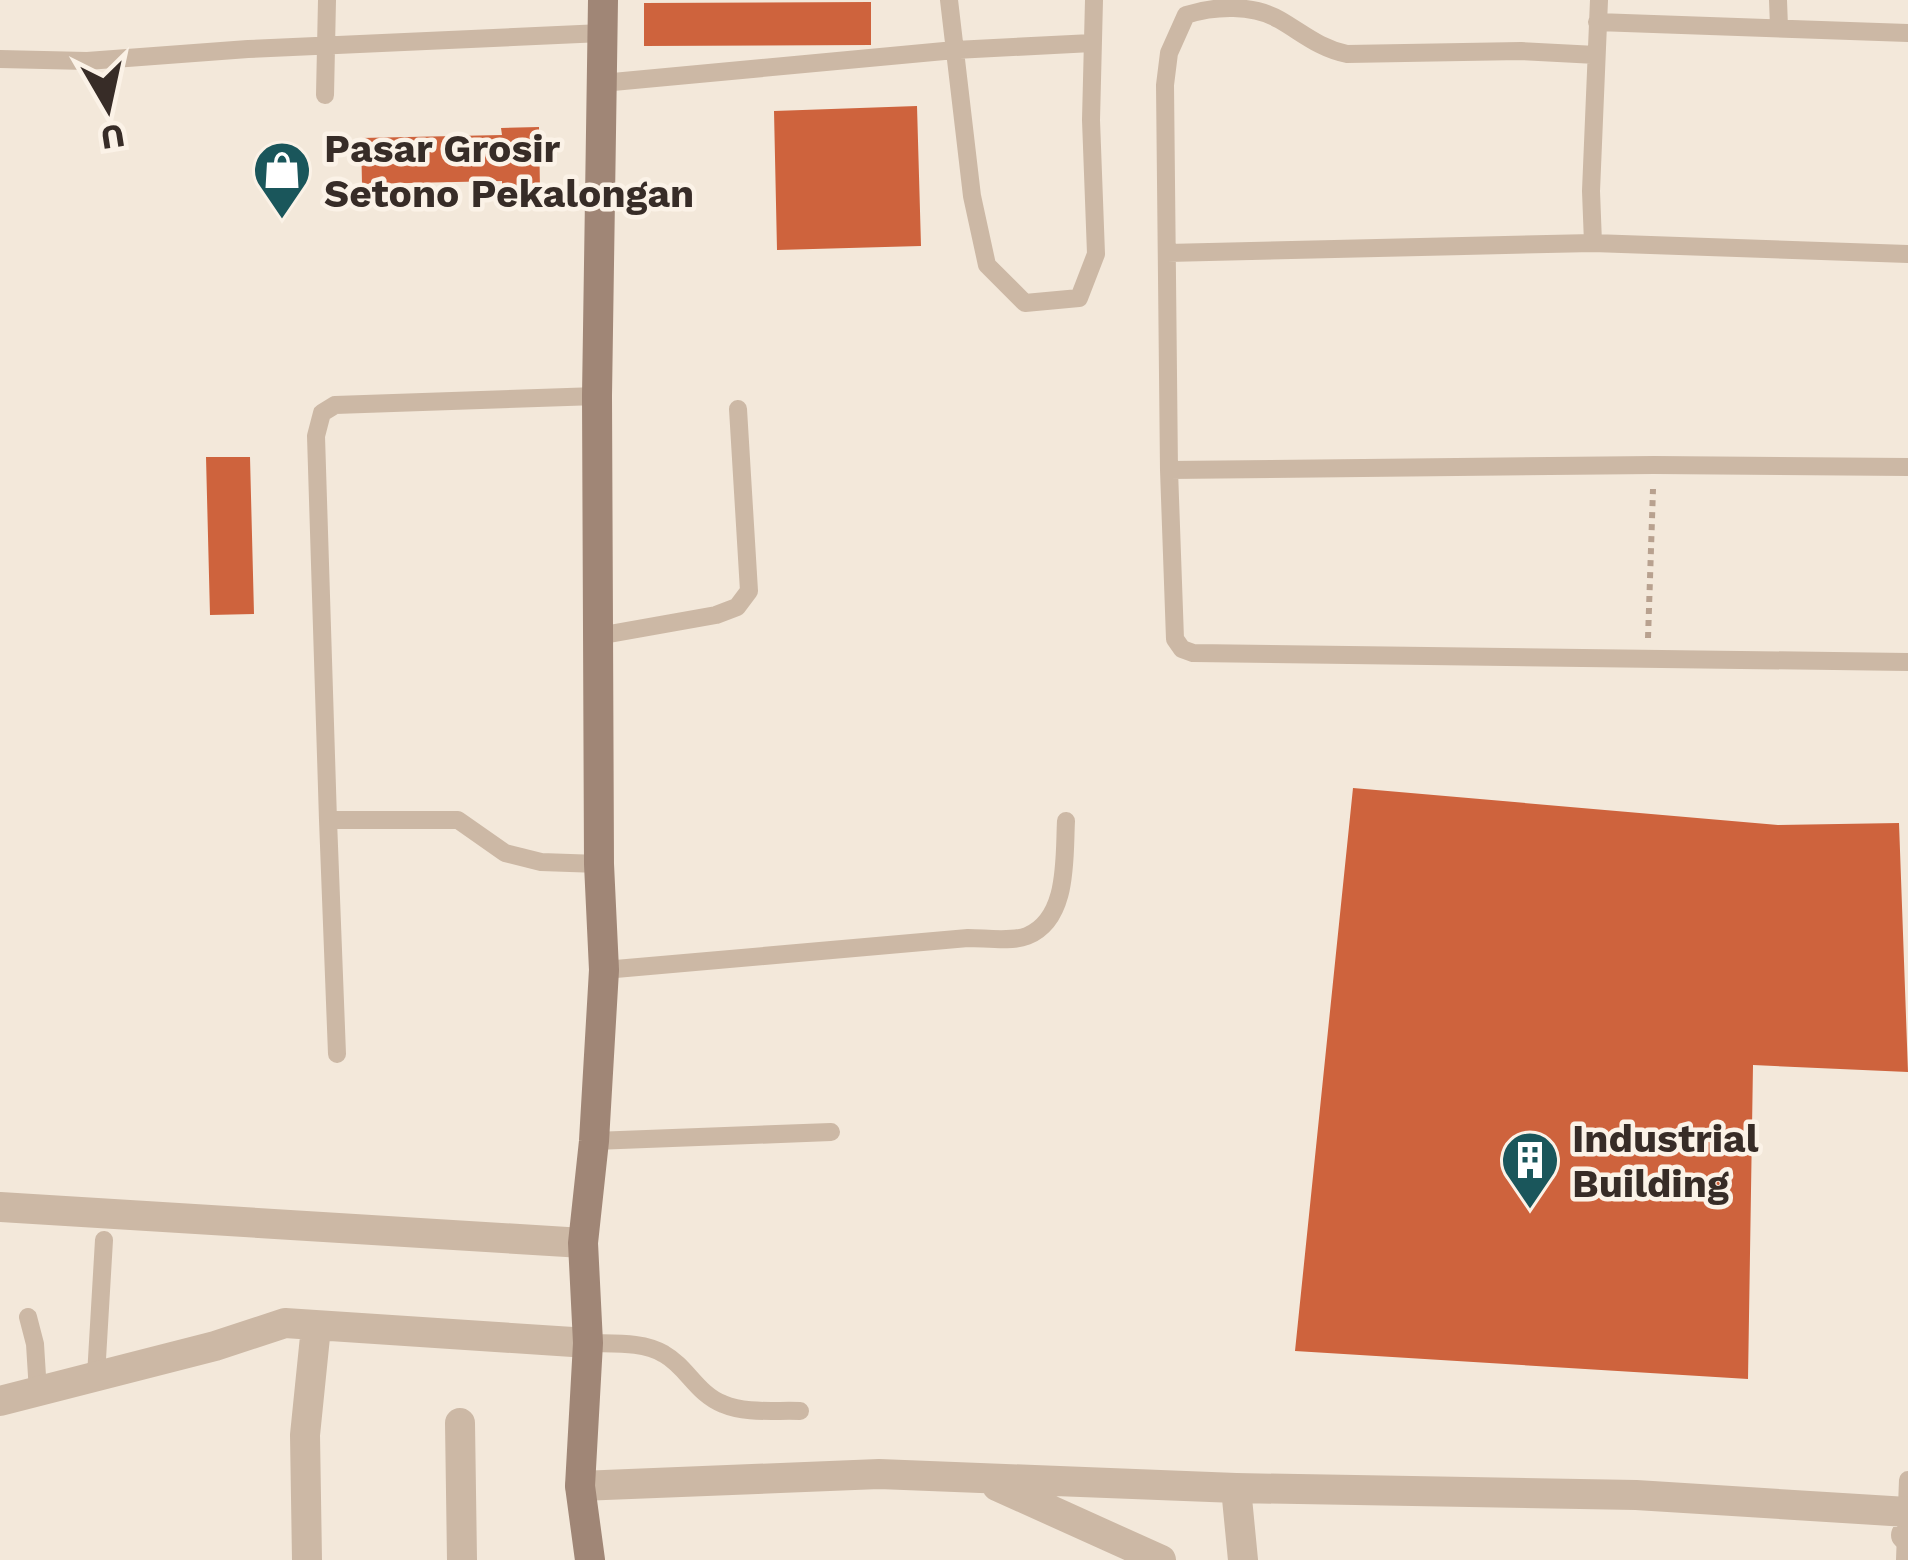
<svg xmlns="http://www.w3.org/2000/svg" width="1908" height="1560" font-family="'Work Sans',sans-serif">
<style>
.building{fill:#ce633d}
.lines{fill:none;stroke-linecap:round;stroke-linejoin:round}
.path{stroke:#b8a18f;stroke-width:6;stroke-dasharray:6 6;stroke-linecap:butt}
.lane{stroke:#ccb8a5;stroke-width:18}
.street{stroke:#ccb8a5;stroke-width:30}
.secondary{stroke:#a08676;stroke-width:30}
.labels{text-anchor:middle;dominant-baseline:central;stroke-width:9;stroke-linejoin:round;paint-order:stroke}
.poi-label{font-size:39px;font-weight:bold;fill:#372c27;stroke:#fbf2e7;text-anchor:start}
</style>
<rect width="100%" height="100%" fill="#f3e8da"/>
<!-- building -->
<path class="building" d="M871 2V45L644 46V3Z
M917 106 921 246 777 250 774 111Z
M539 127 540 190 502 191V181L362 184 361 138 502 135 501 128Z
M206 457H250L254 614 210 615Z
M1353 788 1778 825 1899 823 1908 1072 1753 1065 1748 1379 1295 1351Z"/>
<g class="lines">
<!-- path -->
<path class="path" d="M1648 638 1653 489"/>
<!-- lane -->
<path class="lane" d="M949 0 972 196 987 265 1025 303 1079 298 1096 254 1091 120 1094 0
M1599 0 1591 191 1593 243 1908 254
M1778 0 1779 27
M1597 22 1908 33
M1596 55 1521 51 1347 54C1319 48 1304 34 1280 20 1253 4 1214 6 1186 15L1169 53 1165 85 1169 470 1175 639 1182 649 1193 653 1908 662
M0 59 87 61 248 49 602 33
M602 83 955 50 1092 43
M325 95 327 0
M1167 253 1593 243
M1169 470 1654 465 1908 467
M598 636 716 615 737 607 749 591 738 409
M328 820 316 436 322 413 335 405 597 396
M604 970 968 938C985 938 1012 942 1027 936 1069 919 1064 857 1066 821
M337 1054 328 820H458L505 853 541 862 599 864
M594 1141 831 1132
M28 1317 35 1344 38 1392
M588 1343C612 1344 643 1341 664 1354 687 1367 697 1394 723 1404 746 1414 775 1410 800 1411
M96 1376 104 1240
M1905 1560 1908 1480"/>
<!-- street -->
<path class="street" d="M0 1207 583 1243
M0 1401 215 1346 285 1323 588 1343
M460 1423 462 1560
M580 1486 879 1474 1236 1488 1636 1495 1907 1512
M997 1486 1161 1560
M1236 1488 1243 1560
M1906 1535H1908
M307 1560 305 1435 316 1327"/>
<!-- secondary -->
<path class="secondary" d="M590 1560 580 1486 588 1343 583 1243 594 1141 604 970 599 864 597 396 603 0"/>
</g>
<!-- icons -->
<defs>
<symbol id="shop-pin" viewBox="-11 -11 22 30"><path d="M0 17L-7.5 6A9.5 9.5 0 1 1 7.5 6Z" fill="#1a565b" stroke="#fbf2e7"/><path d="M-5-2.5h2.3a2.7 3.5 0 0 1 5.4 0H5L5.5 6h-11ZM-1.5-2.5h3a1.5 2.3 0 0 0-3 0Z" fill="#fff"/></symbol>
<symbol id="building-pin" viewBox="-11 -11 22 30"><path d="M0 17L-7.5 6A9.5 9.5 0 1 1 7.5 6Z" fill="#1a565b" stroke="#fbf2e7"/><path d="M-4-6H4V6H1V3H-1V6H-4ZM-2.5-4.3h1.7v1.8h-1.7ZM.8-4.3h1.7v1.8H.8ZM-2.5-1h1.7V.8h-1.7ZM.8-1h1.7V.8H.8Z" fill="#fff"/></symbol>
</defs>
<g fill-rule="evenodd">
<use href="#shop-pin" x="249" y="137" width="66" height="90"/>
<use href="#building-pin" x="1497" y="1127" width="66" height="90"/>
</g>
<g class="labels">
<!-- poi labels -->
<g class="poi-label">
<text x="324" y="148">Pasar Grosir<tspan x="324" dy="45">Setono Pekalongan</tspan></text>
<text x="1572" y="1138">Industrial<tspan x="1572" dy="45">Building</tspan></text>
</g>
</g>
<!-- north arrow -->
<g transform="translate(108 108) rotate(171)" stroke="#fbf2e7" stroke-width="9" paint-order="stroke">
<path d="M0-9L21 45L0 30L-21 45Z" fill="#372c27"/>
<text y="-18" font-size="33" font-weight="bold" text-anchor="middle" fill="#372c27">U</text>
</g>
</svg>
